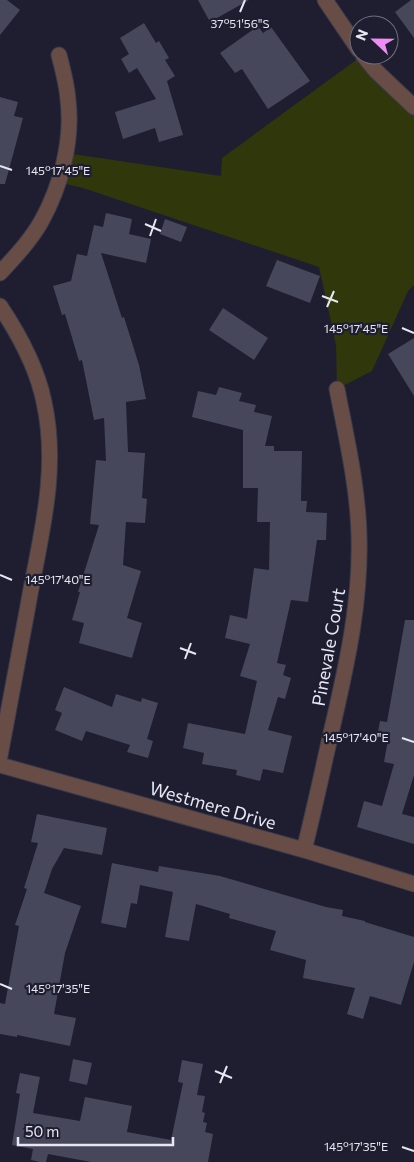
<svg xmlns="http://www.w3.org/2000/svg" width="414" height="1162" font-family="Commissioner,sans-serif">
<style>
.green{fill:#30370a}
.building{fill:#47475c}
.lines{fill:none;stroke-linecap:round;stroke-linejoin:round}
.minor-casing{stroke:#3a3a4b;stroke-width:17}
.minor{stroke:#674d45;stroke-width:15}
.ticks{fill:none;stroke:#e6e7f3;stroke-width:2}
.labels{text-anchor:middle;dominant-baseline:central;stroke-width:4.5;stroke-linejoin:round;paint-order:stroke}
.street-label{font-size:18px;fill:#e6e7f3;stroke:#1e1e30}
.ticks-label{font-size:12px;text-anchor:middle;fill:#e6e7f3;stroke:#1e1e30;stroke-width:4.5;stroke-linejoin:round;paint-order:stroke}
</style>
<rect width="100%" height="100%" fill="#1e1e30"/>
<!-- green -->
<path class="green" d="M363 55 414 107V285L408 291 372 371 337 389 336 345 319 267 83 188 58 182 66 153 221 176 222 158Z"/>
<!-- building -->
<path class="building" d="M0 0H7L20 10 0 35Z
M198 0H249L210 22Z
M411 0H414V38L395 12Z
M144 23 156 43 159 41 169 58 165 60 175 76 167 81 183 135 159 142 155 128 123 139 115 112 156 99 137 68 129 73 121 59 129 54 120 38Z
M258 26 263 33 271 27 310 81 268 109 242 69 235 73 220 53Z
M0 97 18 102 14 116 23 118 5 184H0Z
M106 213 132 219 129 234 151 239 146 263 101 253 122 318 124 317 139 365 146 399 126 402 128 452 145 453 142 498 147 499 145 523 126 522 123 565 141 571 127 618 142 623 132 658 79 643 84 623 72 620 80 592H78L99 525 90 524 96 460 106 461 104 418 94 420 82 360 79 361 65 314 62 315 53 286 71 281 77 254 87 256 94 225 103 227Z
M165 219 187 227 181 242 160 234Z
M277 260 320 276 310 303 266 286Z
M223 308 268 338 254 360 209 330Z
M414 338V396L388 354Z
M219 387 242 393 239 401 256 405 254 412 272 416 265 446H274V451H302L301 501H307L306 512 327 513 326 540H317L308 602 291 600 277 663 286 665 283 675 291 678 285 699 278 697 268 730 292 736 283 773 263 769 260 781 236 775 237 770 202 764 204 753 183 748 188 723 245 734 257 681 240 676 250 644 225 638 230 615 247 619 254 568 269 570 270 522H257L258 488H243V430L192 417 198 391 216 395Z
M405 620H414V775L402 814 414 817V844L357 827 364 801 382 806 394 764 384 762 388 740 377 737 380 721 387 722Z
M64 687 112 707 116 694 141 702 142 698 158 703 147 739 153 741 148 758 127 752 130 745 86 731 82 741 55 730 62 713 55 710Z
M37 814 107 828 102 855 64 848 52 869 44 893 81 906 65 953 54 1014 76 1018 70 1046 17 1035V1037L0 1034V1003L5 1004 19 926 15 925 27 889 24 888 38 843 31 842Z
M112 863 158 872 159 866 220 876 326 907 343 910 342 916 365 921V922L414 937V962L401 1005 370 996 363 1019 347 1014 355 988 303 978 306 960 270 950 276 931 229 918 230 914 196 904 189 941 165 937 173 892 140 885 137 904 131 903 126 928 101 923Z
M73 1059 92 1063 87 1085 69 1081Z
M182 1060 203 1064 197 1095 205 1096 202 1112 205 1113 203 1122 207 1123 205 1132 213 1134 208 1162H91L48 1154 46 1162H40L31 1160 33 1149 12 1145 20 1094 16 1093 20 1073 40 1077 33 1113 80 1121 85 1097 132 1106 127 1132 171 1140 183 1083 178 1082Z"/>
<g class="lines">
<defs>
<path id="minor" d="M325 0 359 50
M363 55 375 70 414 107
M0 273C15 257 30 241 41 222 61 186 73 141 68 100 67 85 63 70 59 55
M0 306C20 336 37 367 44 402 58 465 43 527 31 589 21 645 10 701 0 756
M0 765 304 850 414 884
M304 850C315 807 324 763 334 720 348 659 361 599 359 535 358 487 346 436 337 389"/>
</defs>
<!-- minor casing -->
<use href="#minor" class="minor-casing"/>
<!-- minor -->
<use href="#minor" class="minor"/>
</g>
<!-- ticks -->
<path class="ticks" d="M240 12 245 0M0 166 12 170M145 224 161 231M150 236 156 219M322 296 338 302M327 307 334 291M402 328 414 333M0 575 12 580M180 648 196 654M185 659 191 643M402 738 414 742M0 984 12 989M215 1071 232 1078M220 1083 227 1066M402 1147 414 1151"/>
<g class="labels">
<!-- street labels -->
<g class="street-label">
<text transform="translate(328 647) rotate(-80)">Pinevale Court</text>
<text transform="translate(213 805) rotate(16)">Westmere Drive</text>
</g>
</g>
<g class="ticks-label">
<text x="240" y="28">37°51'56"S</text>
<text x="58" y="175">145°17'45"E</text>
<text x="356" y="333">145°17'45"E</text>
<text x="58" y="584">145°17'40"E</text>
<text x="356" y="742">145°17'40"E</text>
<text x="58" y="993">145°17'35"E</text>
<text x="356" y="1151">145°17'35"E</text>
</g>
<!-- north arrow -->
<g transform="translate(374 40) rotate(292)"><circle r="24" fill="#1e1e30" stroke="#6e6e7e"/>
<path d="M0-4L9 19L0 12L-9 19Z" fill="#f08bf6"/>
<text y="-8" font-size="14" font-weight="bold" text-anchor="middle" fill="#e6e7f3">N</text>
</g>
<!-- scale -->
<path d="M18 1137v8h155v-8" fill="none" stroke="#e6e7f3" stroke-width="2.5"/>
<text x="25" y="1137" font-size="15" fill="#e6e7f3" stroke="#1e1e30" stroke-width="4" paint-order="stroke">50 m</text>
</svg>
